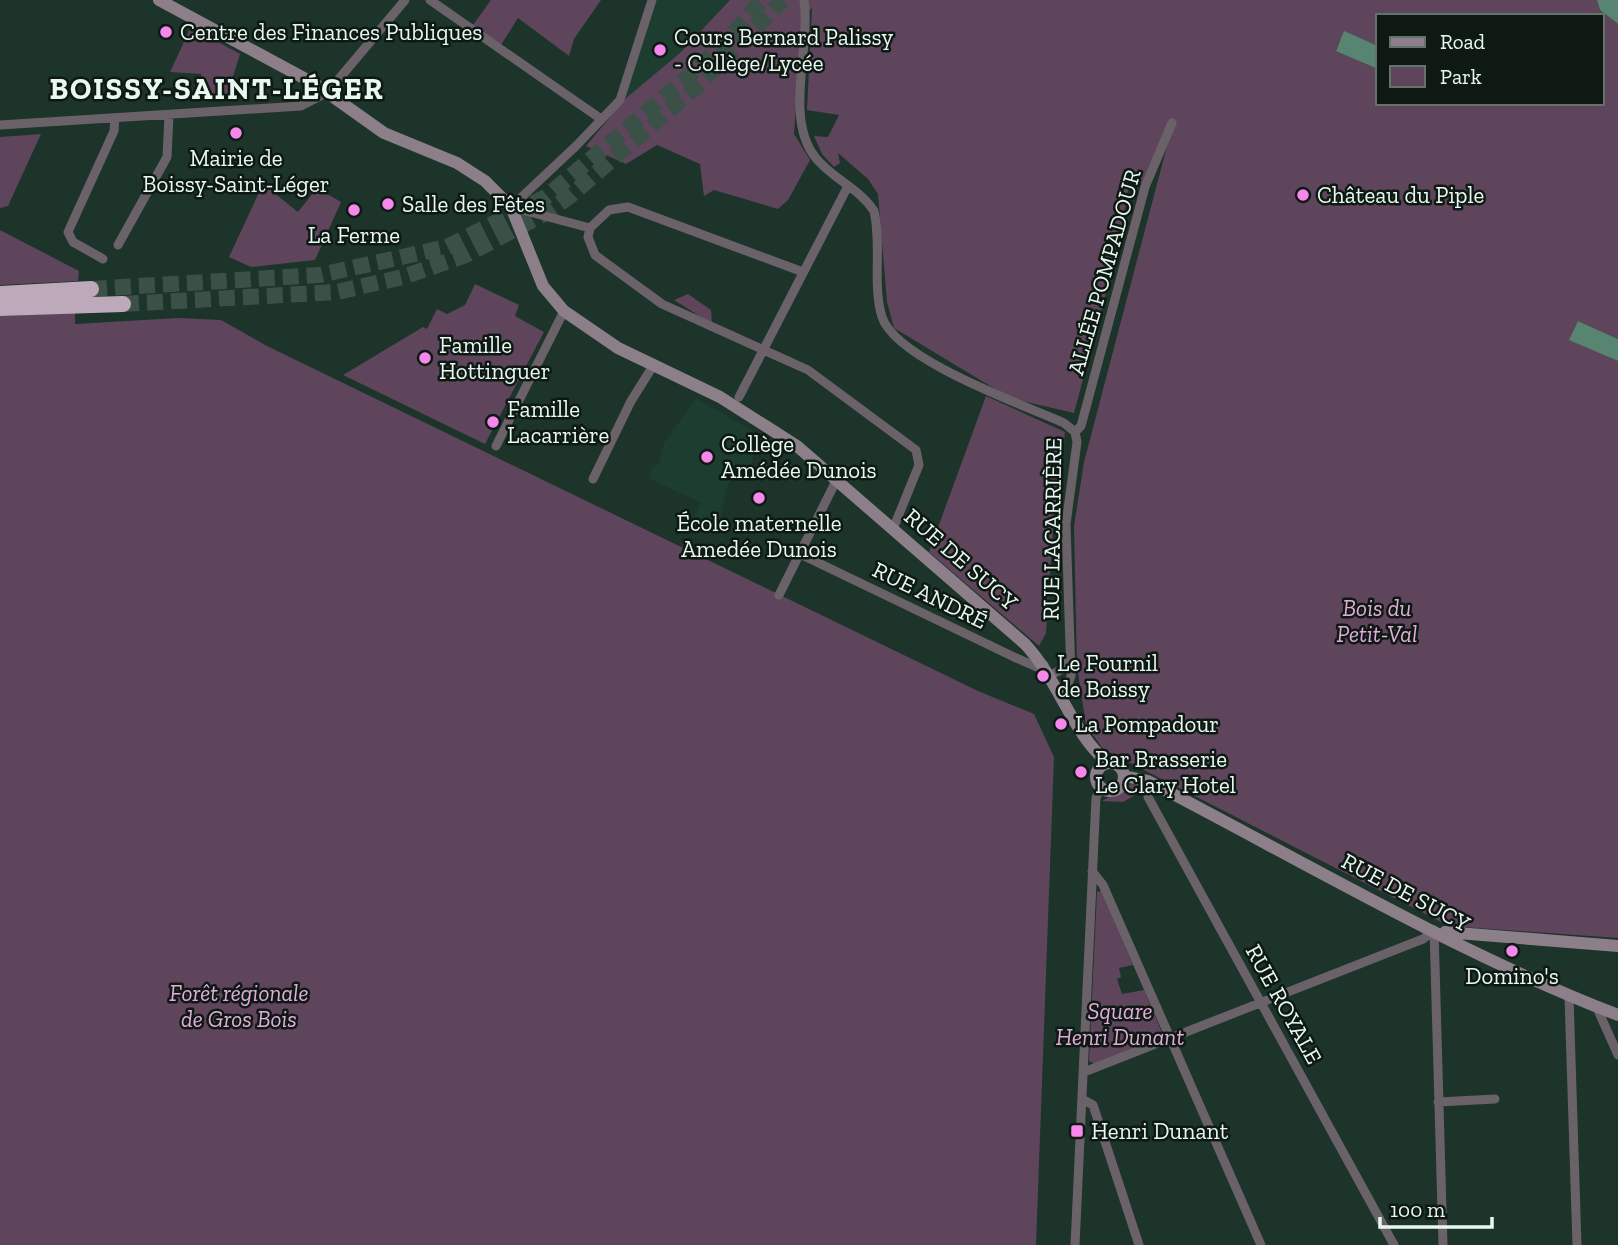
<svg xmlns="http://www.w3.org/2000/svg" width="1618" height="1245" font-family="'Zilla Slab',serif">
<style>
.built{fill:#1c3d30}
.green{fill:#5f455b;fill-rule:evenodd}
.water{fill:#588572}
.lines{fill:none;stroke-linecap:round;stroke-linejoin:round}
.highway-tunnel{stroke:#3b5148;stroke-width:16;stroke-dasharray:16 8;stroke-linecap:butt}
.street{stroke:#6b6269;stroke-width:9}
.secondary{stroke:#8d7f8a;stroke-width:12}
.highway{stroke:#bea9bb;stroke-width:16}
.poi-dot{fill:#f788eb;stroke:#0e1914;stroke-width:2.5}
.labels{text-anchor:middle;dominant-baseline:central;stroke-width:5;stroke-linejoin:round;paint-order:stroke}
.poi-label{font-size:23px;fill:#e8f7f0;stroke:#0e1914;text-anchor:start}
.street-label{font-size:23px;fill:#e8f7f0;stroke:#0e1914}
.park-label{font-size:23px;font-style:italic;fill:#e3acdb;stroke:#0e1914}
.district-label{font-size:30px;font-weight:bold;letter-spacing:2px;fill:#e8f7f0;stroke:#0e1914}
</style>
<rect width="100%" height="100%" fill="#1c342a"/>
<!-- built -->
<path class="built" d="M655 0H730L680 53 625 99Z
M696 398 758 434 750 468 733 466 718 526 701 528 692 523 701 503 648 478 654 465H659L664 443Z"/>
<!-- green -->
<path class="green" d="M491 0H601L574 39 569 56 518 18 501 45 473 25Z
M730 0H1597L1600 10 1618 24V339L1578 321 1570 339 1618 361V938L1449 926 1103 749 1086 725 1077 666 1074 526 1084 462 1172 127 1145 187 1123 168 1129 184 1120 240 1074 413 1010 398 894 328 887 302 878 194 868 179 838 153 840 163 834 167 822 154 814 136 828 137 839 115 807 110 812 8 802 18 794 134 810 160 788 200 778 209 714 190 704 196 700 164 657 145 626 164 586 146 625 99 680 53ZM1378 16H1602V103H1378V69L1336 50 1345 32 1378 46Z
M191 27 240 54 226 99 204 102 201 74 170 72Z
M41 134 8 206 0 208V137Z
M263 184 298 212 317 188 341 202 315 260 251 267 229 257Z
M0 230 79 271 78 281 0 285Z
M475 284 519 305 515 316 544 332 485 444 343 375 423 327 427 329 437 309 447 314 465 305Z
M688 294 711 310 712 324 674 300Z
M75 313V324L178 318 221 320 267 346 978 691 1034 714 1054 757 1036 1245H0V316Z
M986 396 1065 432 1054 516 1046 633 1039 646 929 552Z
M1131 784 1137 785 1139 793 1123 802 1102 801Z
M1101 891 1133 965 1119 968 1121 977 1117 979 1122 994 1144 990 1163 1035V1038L1095 1064 1089 1061 1097 892Z"/>
<!-- water -->
<path class="water" d="M1597 0H1618V24L1600 10Z
M1344 31 1378 46V69L1336 51Z
M1578 321 1618 339V361L1569 340Z"/>
<g class="lines">
<!-- highway-tunnel -->
<path class="highway-tunnel" d="M91 289 320 275 447 247 546 197 688 77 726 42 762 0
M123 304 337 292 403 277 466 255 546 213 570 196 698 85 783 0"/>
<!-- street -->
<path class="street" d="M430 0 601 119
M804 0C811 48 784 117 815 157 831 178 859 188 874 211 882 245 872 284 882 317 896 360 1024 405 1064 423L1075 432 1077 442 1066 524 1071 676 1063 697
M0 125 301 106 328 92 405 0
M590 228 588 237 595 255 662 304 808 370 916 450 919 465 893 529
M590 228 511 207 576 146 620 100 652 0
M590 228 609 210 628 207 803 272
M118 245 167 157 169 115
M103 259 73 242 68 232 114 131 115 118
M739 397 848 186
M1075 432 1081 426 1145 187 1172 123
M496 446 564 311
M593 479 631 401 653 366
M800 554 1014 657 1037 667 1044 665
M779 595 837 479
M1051 675 1064 668 1069 659
M1148 781V797L1394 1245
M1092 871 1103 885 1261 1245
M1434 930 1443 1245
M1569 997 1577 1245
M1597 1008 1618 1055
M1084 1072 1423 939 1434 930
M1082 1099 1093 1105 1139 1245
M1438 1102 1495 1099
M1075 1245 1096 798 1101 787"/>
<!-- secondary -->
<path class="secondary" d="M159 0 315 84 384 133 457 163 485 181 511 207 543 286 564 311 618 348 720 397 797 446 1025 644C1058 679 1072 733 1107 762
M1096 777a14 14 0 1 1 28 0a14 14 0 1 1-28 0Z
M1124 776 1148 781C1301 860 1457 953 1618 1015
M1445 932 1618 946"/>
<!-- highway -->
<path class="highway" d="M0 294 91 289
M0 308 123 304"/>
</g>
<!-- markers -->
<g class="poi-dot">
<circle cx="166" cy="32" r="7"/>
<circle cx="660" cy="50" r="7"/>
<circle cx="236" cy="133" r="7"/>
<circle cx="1303" cy="195" r="7"/>
<circle cx="388" cy="204" r="7"/>
<circle cx="354" cy="210" r="7"/>
<circle cx="425" cy="358" r="7"/>
<circle cx="493" cy="422" r="7"/>
<circle cx="707" cy="457" r="7"/>
<circle cx="759" cy="498" r="7"/>
<circle cx="1043" cy="676" r="7"/>
<circle cx="1061" cy="724" r="7"/>
<circle cx="1081" cy="772" r="7"/>
<circle cx="1512" cy="951" r="7"/>
<rect x="1070" y="1124" width="14" height="14" rx="3.5"/>
</g>
<g class="labels">
<!-- poi labels -->
<g class="poi-label">
<text x="180" y="32">Centre des Finances Publiques</text>
<text x="674" y="37">Cours Bernard Palissy<tspan x="674" dy="26">- Collège/Lycée</tspan></text>
<text x="236" y="158" text-anchor="middle">Mairie de<tspan x="236" dy="26">Boissy-Saint-Léger</tspan></text>
<text x="1317" y="195">Château du Piple</text>
<text x="402" y="204">Salle des Fêtes</text>
<text x="354" y="235" text-anchor="middle">La Ferme</text>
<text x="439" y="345">Famille<tspan x="439" dy="26">Hottinguer</tspan></text>
<text x="507" y="409">Famille<tspan x="507" dy="26">Lacarrière</tspan></text>
<text x="721" y="444">Collège<tspan x="721" dy="26">Amédée Dunois</tspan></text>
<text x="759" y="523" text-anchor="middle">École maternelle<tspan x="759" dy="26">Amedée Dunois</tspan></text>
<text x="1057" y="663">Le Fournil<tspan x="1057" dy="26">de Boissy</tspan></text>
<text x="1075" y="724">La Pompadour</text>
<text x="1095" y="759">Bar Brasserie<tspan x="1095" dy="26">Le Clary Hotel</tspan></text>
<text x="1512" y="976" text-anchor="middle">Domino's</text>
<text x="1091" y="1131">Henri Dunant</text>
</g>
<!-- street labels -->
<g class="street-label">
<text transform="translate(1104 272) rotate(-74)">ALLÉE POMPADOUR</text>
<text transform="translate(1052 529) rotate(-89)">RUE LACARRIÈRE</text>
<text transform="translate(961 559) rotate(41)">RUE DE SUCY</text>
<text transform="translate(930 595) rotate(26)">RUE ANDRÉ</text>
<text transform="translate(1406 892) rotate(28)">RUE DE SUCY</text>
<text transform="translate(1284 1004) rotate(61)">RUE ROYALE</text>
</g>
<!-- park labels -->
<g class="park-label">
<text x="1377" y="608">Bois du<tspan x="1377" dy="26">Petit-Val</tspan></text>
<text x="239" y="993">Forêt régionale<tspan x="239" dy="26">de Gros Bois</tspan></text>
<text x="1120" y="1011">Square<tspan x="1120" dy="26">Henri Dunant</tspan></text>
</g>
<!-- district labels -->
<g class="district-label">
<text x="217" y="89">BOISSY-SAINT-LÉGER</text>
</g>
</g>
<!-- legend -->
<rect x="1376" y="14" width="228" height="91" fill="#0e1914" stroke="#65726c" stroke-width="2"/>
<rect x="1390" y="37" width="35" height="10" fill="#8d7f8a" stroke="#65726c" stroke-width="2"/>
<text x="1440" y="49" font-size="21" fill="#e8f7f0">Road</text>
<rect x="1390" y="66" width="35" height="21" fill="#5f455b" stroke="#65726c" stroke-width="2"/>
<text x="1440" y="84" font-size="21" fill="#e8f7f0">Park</text>
<!-- scale -->
<path d="M1380 1217v10h112v-10" fill="none" stroke="#e8f7f0" stroke-width="3.5"/>
<text x="1390" y="1217" font-size="21" fill="#e8f7f0" stroke="#0e1914" stroke-width="5" paint-order="stroke">100 m</text>
</svg>
